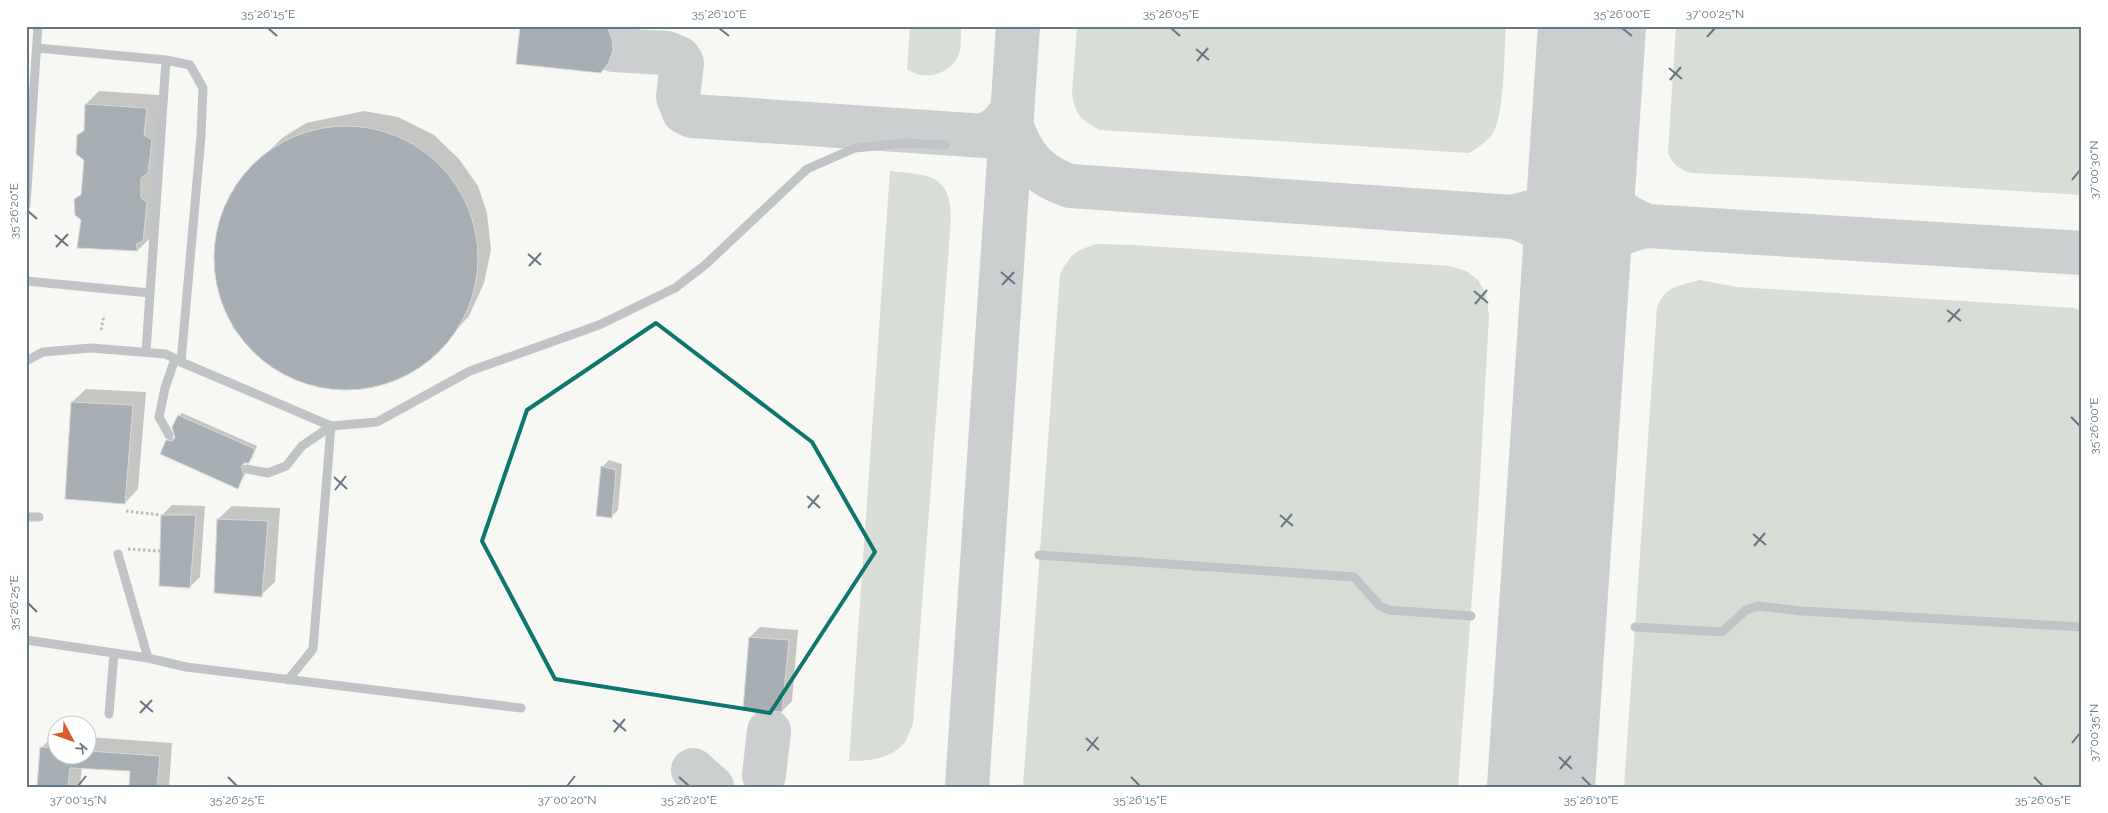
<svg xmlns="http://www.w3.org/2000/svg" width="2108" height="813" font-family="Raleway,sans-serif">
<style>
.green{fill:#d8ddd5}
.shadow{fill:#0003}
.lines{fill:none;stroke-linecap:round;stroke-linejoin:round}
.taxiway{stroke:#cccfd0;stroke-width:44}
.runway{stroke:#cccfd0;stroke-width:108}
.building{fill:#a7afb4;stroke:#d8d8d6}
.path{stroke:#babdbf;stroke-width:3;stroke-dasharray:2.5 2.5;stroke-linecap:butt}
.lane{stroke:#c0c4c7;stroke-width:9}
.marked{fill:none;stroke:#0f766e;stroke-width:4;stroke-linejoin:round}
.ticks{fill:none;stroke:#677683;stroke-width:2}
.neatline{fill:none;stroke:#677683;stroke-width:2}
.ticks-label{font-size:12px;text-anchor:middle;fill:#677683}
</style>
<rect width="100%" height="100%" fill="#f7f7f4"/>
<!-- green -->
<path class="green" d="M910 26H961C961 34 961 42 960 50 955 73 925 83 907 69Z
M1077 26H1506C1504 49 1505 121 1491 136 1485 143 1477 148 1469 153L1100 130C1081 120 1075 115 1072 93Z
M1676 26H2082V195L1801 178 1691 173C1679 169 1673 165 1668 153Z
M890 171C903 173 920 173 932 178 957 189 950 223 949 245L913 724C910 730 908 737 905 742 892 759 868 761 849 761Z
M1097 244 1134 245 1450 266 1466 271 1478 280 1486 294 1489 315 1478 515 1458 787H1023L1060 274C1072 253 1074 251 1097 244Z
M1700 280 1737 287 2074 308 2082 311 2081 787H1624L1657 308C1664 286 1680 286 1700 280Z"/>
<!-- shadow -->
<path class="shadow" d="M521 26H625L626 36 622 47 600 72Z
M99 91 159 95 161 158 154 166 156 226 150 232 151 237 138 250 82 219 76 200 82 193 85 159 79 136 85 129 86 104Z
M364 111 398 117 434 135 459 159 478 186 487 213 491 250 484 283 469 316 430 359 405 376 351 390 336 389 294 377 271 364 233 328 219 288 214 255 218 227 228 202 268 152 282 138 306 123Z
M86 389 146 392 138 489 125 503 72 402Z
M182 413 257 446 252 459 243 463 247 471 238 487 167 441 170 438H176L179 416Z
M609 460 622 464 618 510 612 516 602 467Z
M172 505 205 506 200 577 190 587 162 515Z
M232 506 280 508 275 582 261 595 218 519Z
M760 627 798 630 792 701 782 711 750 637Z
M55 734 58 735V756H88V737L172 743 169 787H130L131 770 82 767 80 787H39L41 748Z"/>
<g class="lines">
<!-- taxiway -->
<path class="taxiway" d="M613 50 667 53 679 58 682 63 678 97 684 112 692 116 985 136 999 127 1012 112
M1011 125C1023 157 1037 175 1070 186L1513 217C1544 225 1560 248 1576 275 1599 245 1609 234 1647 226L2082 253
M1583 161C1599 194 1611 212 1647 226
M1513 217C1523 214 1535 212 1544 207 1561 197 1573 177 1583 161
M693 770 712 787
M764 775 769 731
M967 787 1018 26"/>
<!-- runway -->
<path class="runway" d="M1541 787 1592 26"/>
</g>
<!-- building -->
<path class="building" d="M520 26H607L612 39 613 50 609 62 601 73 516 64Z
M85 104 147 108 144 135 152 140 148 173 141 178V198L147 202 143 241 136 244 138 251 77 248 81 220 75 215 74 199 81 195 84 160 76 154 77 135 84 131Z
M214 258a132 132 0 1 1 264 0a132 132 0 1 1-264 0Z
M71 402 133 405 125 504 65 499Z
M178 415 255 449 249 463H244L241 467 244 474 238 489 160 454 166 440 172 441 175 438 172 427Z
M601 466 616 470 612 518 596 516Z
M161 515H196L190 588 159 586Z
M217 519 268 521 262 597 214 593Z
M749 637 789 640 782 712 743 709Z
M40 747 58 748V756H88V751L160 756 157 787H129L130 771 70 768 68 787H37Z"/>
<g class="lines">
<!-- path -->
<path class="path" d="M101 330 104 315
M126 511 161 515
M128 549 160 551"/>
<!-- lane -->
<path class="lane" d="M37 48 166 60 190 65 203 88 201 136 181 362 331 426 313 649 288 680
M26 205 38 26
M26 281 150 293
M146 352 166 60
M26 361 43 352 91 348 166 354 181 362
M169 435 159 417 165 388 175 359
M247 469 268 473 286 466 302 446 331 426 377 422 470 371 599 325 675 288 705 265 807 169 855 148 904 143 945 145
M26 517H39
M118 554 148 658
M1039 555 1354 577 1380 606 1389 610 1471 616
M1635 627 1722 632 1746 610 1758 606 1801 611 2082 627
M26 640 148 658 186 667 521 708
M109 714 114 653"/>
</g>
<!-- marked area -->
<path class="marked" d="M656 323 812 442 875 552 770 713 555 679 482 541 527 410Z"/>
<!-- ticks -->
<path class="ticks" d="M268 28 277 36M719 28 729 36M1171 28 1180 36M1622 28 1632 36M1707 37 1715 28M1196 49 1209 60M1197 61 1208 48M1669 68 1682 79M1670 80 1681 67M2072 180 2080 170M28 211 37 219M55 235 68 246M56 247 68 234M528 254 541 265M529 266 541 253M1001 272 1015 284M1002 285 1014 272M1474 291 1488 303M1475 304 1487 290M1947 310 1961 321M1948 322 1960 309M2071 417 2080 426M334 477 347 489M335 490 346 476M807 496 820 508M808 508 819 495M1280 515 1293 526M1281 527 1292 514M1753 534 1766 545M1754 546 1765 533M28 603 37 612M140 701 153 712M140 713 152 700M613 720 626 731M614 732 625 719M1086 738 1099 750M2072 743 2080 733M1087 751 1098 737M1559 757 1572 769M1560 769 1571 756M228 777 237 786M679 777 689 786M1131 777 1140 786M1582 777 1591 786M2034 777 2043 786M78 786 86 776M567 786 575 776"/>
<!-- border -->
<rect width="2108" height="813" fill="none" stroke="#ffffff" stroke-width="55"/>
<!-- north arrow -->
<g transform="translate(72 740) rotate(131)"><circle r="24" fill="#ffffff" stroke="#c2c8cd"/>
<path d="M0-4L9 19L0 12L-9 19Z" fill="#d95c31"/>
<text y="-8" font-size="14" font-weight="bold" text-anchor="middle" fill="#677683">K</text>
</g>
<rect x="28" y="28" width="2052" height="758" class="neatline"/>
<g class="ticks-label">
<text x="268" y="18">35°26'15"E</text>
<text x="719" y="18">35°26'10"E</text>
<text x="1171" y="18">35°26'05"E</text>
<text x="1622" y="18">35°26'00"E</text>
<text x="1715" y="18">37°00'25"N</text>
<text transform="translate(2094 170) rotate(-90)" y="4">37°00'30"N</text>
<text transform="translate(14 211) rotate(-90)" y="4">35°26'20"E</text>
<text transform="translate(2094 426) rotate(-90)" y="4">35°26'00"E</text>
<text transform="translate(14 603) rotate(-90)" y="4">35°26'25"E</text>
<text transform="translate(2094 733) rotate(-90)" y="4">37°00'35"N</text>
<text x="78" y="804">37°00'15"N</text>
<text x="237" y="804">35°26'25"E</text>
<text x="567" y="804">37°00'20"N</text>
<text x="689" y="804">35°26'20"E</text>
<text x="1140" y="804">35°26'15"E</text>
<text x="1591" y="804">35°26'10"E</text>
<text x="2043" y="804">35°26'05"E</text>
</g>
</svg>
